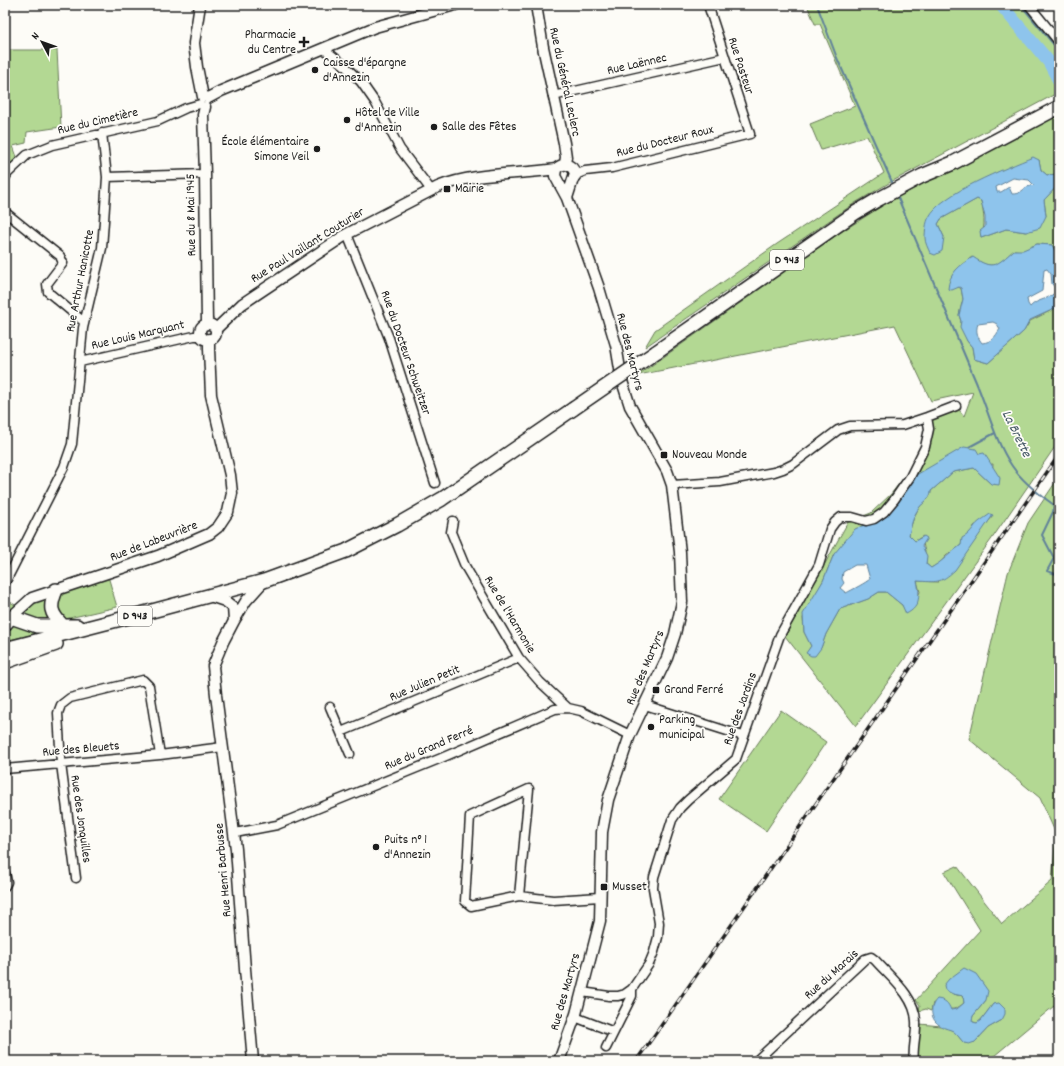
<svg xmlns="http://www.w3.org/2000/svg" width="1064" height="1066" font-family="Dekko,sans-serif">
<style>
.green{fill:#b3d893;stroke:#687a58;fill-rule:evenodd}
.water{fill:#8ec4ec;stroke:#608199;fill-rule:evenodd}
.lines{fill:none;stroke-linecap:round;stroke-linejoin:round}
.stream{stroke:#608199;stroke-width:2}
.river{stroke:#8ec4ec;stroke-width:13}
.minor-casing{stroke:#1c1c1c;stroke-width:11}
.tertiary-casing{stroke:#1c1c1c;stroke-width:13}
.primary-casing{stroke:#1c1c1c;stroke-width:16}
.minor{stroke:#fdfcf7;stroke-width:8}
.tertiary{stroke:#fdfcf7;stroke-width:10}
.primary{stroke:#fdfcf7;stroke-width:13}
.rail-casing{stroke:#1c1c1c;stroke-width:3.5}
.rail{stroke:#fdfcf7;stroke-width:2;stroke-dasharray:6;stroke-linecap:butt}
.primary-bridge-casing{stroke:#1c1c1c;stroke-width:16;stroke-linecap:butt}
.primary-bridge{stroke:#fdfcf7;stroke-width:13}
.poi-dot{fill:#1c1c1c;stroke:#fdfcf7;stroke-width:1.5}
.labels{text-anchor:middle;dominant-baseline:central;stroke-width:3.5;stroke-linejoin:round;paint-order:stroke}
.shield{fill:#fdfcf7;stroke:#605f5e;stroke-width:1}
.shield-label{font-size:12px;font-weight:bold;fill:#1c1c1c}
.poi-label{font-size:13px;fill:#1c1c1c;stroke:#fdfcf7;text-anchor:start}
.street-label{font-size:13px;fill:#1c1c1c;stroke:#fdfcf7}
.water-label{font-size:14px;font-style:italic;fill:#445765;stroke:#fdfcf7}
</style>
<rect width="100%" height="100%" fill="#fdfcf7"/>
<filter id="ink" filterUnits="userSpaceOnUse"><feTurbulence type="fractalNoise" baseFrequency=".025" numOctaves="2"/><feDisplacementMap in="SourceGraphic" scale="8" xChannelSelector="R" yChannelSelector="G"/><feConvolveMatrix kernelMatrix="1 2 1 2 8 2 1 2 1" color-interpolation-filters="sRGB"/></filter>
<g filter="url(#ink)">
<!-- green -->
<path class="green" d="M807 5H1026L1059 45V92L889 183 855 203 645 347 655 330 777 244 884 173 867 136 821 150 810 124 855 106 820 24H815Z
M5 50H57L61 127 27 132 26 143 13 146 17 157 5 170Z
M1059 111V176L1058 174 1047 175 1041 170 1039 160 928 218 944 237 938 224 941 219 977 199 981 201C984 215 986 224 981 238L1006 229 1026 232 1046 216 1044 200 1059 184V258L1052 245 1037 244 1023 251 1014 250C997 266 993 271 972 257 960 265 954 271 949 285L961 288 963 299 959 315 967 341 972 347 974 359 988 363 1024 331 1030 321 1054 309 1059 305V441L991 540 856 726 785 636 848 522 871 513 891 494 912 467 924 461 919 458 934 415 956 406 964 416 973 392 931 401 895 325 638 375 838 234 885 204ZM993 464 991 484 974 468 953 472 931 491C931 499 923 502 919 508 913 517 911 526 909 535L915 541 923 536C922 547 927 553 926 564L931 568 941 562 946 556 961 545 966 536 972 531 974 526 993 516 938 582 917 581 920 592 907 613 902 605 886 592H879L868 599 840 609 826 634 821 648 807 653 811 646 804 632 803 618 823 581 834 554 885 516 903 496 911 479Z
M1059 477V1026L1054 1006 988 1061H920L918 1054 920 1024 941 1026 954 1031 964 1043 975 1042 988 1028 1002 1020 993 1004 981 1020 977 1023 973 1022 971 1020 973 1016 986 1000 953 994 963 996 964 1003C951 1014 947 1008 933 1003L931 1011 926 1009 919 1011 920 1005 916 1000 980 930 944 872 957 866 1002 924 1052 881 1056 834 1040 798 969 739 1008 573 1028 523Z
M108 576 117 607 65 619 56 615 57 598 65 591Z
M51 596 56 623 39 625 24 617C30 604 39 600 51 596Z
M5 599 17 606 12 609 5 610Z
M12 621 35 629V634L5 641V628Z
M781 710 826 742 766 831 719 799Z"/>
<!-- water -->
<path class="water" d="M1033 157 1039 160 1041 170 1047 175 1058 174 1059 184 1044 200 1046 216 1040 228 1026 232 1006 229 981 238 980 231 985 227V217L981 201 977 199 941 219 938 224 944 237 942 251 935 255 930 253C928 248 925 243 925 238 925 232 926 222 929 217 941 193 1007 168 1033 157ZM1013 178 1029 180 1034 185C1032 186 1029 186 1027 187 1021 191 1020 194 1012 194L1009 187 1001 192H997L996 187Z
M1037 244 1052 245 1059 258V305L1054 309 1030 320 1024 331 988 363 974 359 972 347 967 341 960 327 961 321 959 315 963 299 961 288 959 287 952 290 948 289C949 273 960 265 973 257 993 271 997 265 1014 250H1023ZM1047 269 1051 274 1052 284 1057 290C1049 301 1038 298 1030 307L1028 304 1027 299 1042 291 1044 270ZM993 322 997 324 1000 329C995 337 992 342 982 343 978 338 975 331 978 324Z
M964 447 976 449 979 454 984 453 1000 478 999 485 991 484 974 468 953 472 931 491C931 499 923 502 919 508 913 516 911 526 909 535L915 541 924 536 927 538 922 546 927 556 926 564 931 568C942 562 951 552 961 545L962 538C968 535 970 532 974 527 977 522 985 518 990 514L993 515 955 570C940 584 936 582 917 581 920 594 921 607 906 614L902 605 886 592H879L868 599 840 609 826 634 821 648 815 656H811L806 653 811 646 804 632 803 614 823 581 834 554 855 529 885 516 903 496 911 478ZM855 565H866L870 579C867 582 852 590 846 593L840 588 844 583 842 579 843 572Z
M964 968 976 974 988 991 986 1000 973 1016 972 1020 973 1022 977 1023 981 1020 993 1004 999 1003 1005 1009V1014L1002 1020 988 1028 975 1042 969 1044 964 1043C961 1040 957 1034 953 1031 950 1029 945 1029 941 1026 930 1020 929 1007 937 999 946 1000 948 1003 951 1010L957 1009 964 1003 963 996 953 994 945 990 944 985 949 979Z"/>
<g class="lines">
<!-- stream -->
<path class="stream" d="M817 5 837 58 892 182
M1021 5 1055 46 1059 54
M898 198C924 259 950 321 976 382 988 410 995 441 1012 466 1021 480 1040 495 1054 505L1053 512 1042 535 1054 558 1047 571 1059 575
M969 447 995 433"/>
<!-- river -->
<path class="river" d="M1001 5 1049 62 1059 81"/>
<defs>
<path id="minor" d="M1029 5 1059 42
M324 49 343 64 361 82 375 102 400 149 431 190
M553 96 725 57
M107 177 205 174
M5 178 8 173 27 155 52 145 158 121 186 108 200 104
M574 179 578 174 585 171 612 168 750 134 708 5
M5 212 60 256 63 263 47 284 48 292 84 322
M347 234 389 338 435 483
M80 362 194 336H202
M672 485 720 482 774 472 783 469 793 464 838 430 850 426 903 425 927 417 956 406
M453 521 451 532 465 566 519 658 540 682 568 708
M5 583 64 467 72 444 83 328 102 248 104 221 107 177 102 133
M645 705 743 736
M330 707 350 754
M341 732 519 658
M5 769 160 755
M235 833 277 825 439 759 555 709 568 708 581 711 630 735
M5 873 7 882 5 886
M76 878 61 764 58 713 61 705 70 698 143 680 149 686 160 755 223 747
M519 896 529 789 470 816 465 901 471 906 519 896 553 900 600 897
M582 992 609 996H618L625 994 632 989 649 964 654 952 658 937 659 923 653 888 654 877 672 820 680 808 688 800 736 759 780 635 819 565 830 529 835 522 841 517H852L866 521 874 519 884 512 894 500 910 477 925 447 929 429 927 417
M575 1017 614 1032
M606 1048 632 996V989
M756 1061 865 959 871 957 875 960C890 977 915 996 916 1021 917 1034 912 1048 914 1061"/>
<path id="tertiary" d="M200 5 194 43 197 67 203 97
M536 5 543 47 564 143 566 157 565 164
M208 98 221 91 375 27 455 5
M205 107 203 115 205 174 207 324
M200 332a8 8 0 1 1 16 0a8 8 0 1 1-16 0Z
M216 329 242 304 347 234 438 187C476 172 517 175 556 169
M210 596 225 601 233 607 234 621
M7 615 11 617 32 598 158 556 209 534 218 527 228 512 232 493 230 475 211 395 209 349V339
M253 1061 245 969 236 849 216 695 213 666 223 642 234 621 246 601 264 581
M559 1061 576 1014 600 921 602 832 608 800 630 735 667 658 675 634 682 602 680 552 672 485 667 471 630 406 622 381 616 345 599 288 567 198 555 176 556 169C563 162 572 164 575 173L567 198"/>
<path id="primary" d="M656 352 855 213 877 200 922 176 953 163 1059 107
M56 590C49 607 50 613 63 626
M5 624 11 617 37 626H77
M5 649 152 611 264 581 346 551 397 525 442 499 573 409
M5 662 56 644"/>
</defs>
<!-- minor casing -->
<use href="#minor" class="minor-casing"/>
<!-- tertiary casing -->
<use href="#tertiary" class="tertiary-casing"/>
<!-- primary casing -->
<use href="#primary" class="primary-casing"/>
<!-- minor -->
<use href="#minor" class="minor"/>
<!-- tertiary -->
<use href="#tertiary" class="tertiary"/>
<!-- primary -->
<use href="#primary" class="primary"/>
<defs>
<path id="rail" d="M636 1061 663 1023 1059 455"/>
</defs>
<!-- rail casing -->
<use href="#rail" class="rail-casing"/>
<!-- rail -->
<use href="#rail" class="rail"/>
<defs>
<path id="primary-bridge" d="M573 409 656 352"/>
</defs>
<!-- primary-bridge casing -->
<use href="#primary-bridge" class="primary-bridge-casing"/>
<!-- primary-bridge -->
<use href="#primary-bridge" class="primary-bridge"/>
</g>
</g>
<!-- markers -->
<g class="poi-dot">
<path d="M302 36h4v4h4v4h-4v4h-4v-4h-4v-4h4z"/>
<circle cx="315" cy="70" r="4"/>
<circle cx="347" cy="120" r="4"/>
<circle cx="434" cy="127" r="4"/>
<circle cx="317" cy="149" r="4"/>
<rect x="443" y="185" width="8" height="8" rx="2"/>
<rect x="660" y="451" width="8" height="8" rx="2"/>
<rect x="652" y="686" width="8" height="8" rx="2"/>
<circle cx="651" cy="727" r="4"/>
<circle cx="376" cy="847" r="4"/>
<rect x="600" y="883" width="8" height="8" rx="2"/>
</g>
<g class="labels">
<!-- shield labels -->
<g class="shield">
<rect x="770" y="250" width="34" height="20" rx="3"/>
<rect x="118" y="606" width="34" height="20" rx="3"/>
</g>
<g class="shield-label">
<text x="787" y="260">D 943</text>
<text x="135" y="616">D 943</text>
</g>
<!-- poi labels -->
<g class="poi-label">
<text x="296" y="35" text-anchor="end">Pharmacie<tspan x="296" dy="15">du Centre</tspan></text>
<text x="323" y="63">Caisse d'épargne<tspan x="323" dy="15">d'Annezin</tspan></text>
<text x="355" y="113">Hôtel de Ville<tspan x="355" dy="15">d'Annezin</tspan></text>
<text x="442" y="127">Salle des Fêtes</text>
<text x="309" y="142" text-anchor="end">École élémentaire<tspan x="309" dy="15">Simone Veil</tspan></text>
<text x="455" y="189">Mairie</text>
<text x="672" y="455">Nouveau Monde</text>
<text x="664" y="690">Grand Ferré</text>
<text x="659" y="720">Parking<tspan x="659" dy="15">municipal</tspan></text>
<text x="384" y="840">Puits n° 1<tspan x="384" dy="15">d'Annezin</tspan></text>
<text x="612" y="887">Musset</text>
</g>
<!-- street labels -->
<g class="street-label">
<text transform="translate(637 65) rotate(-13)">Rue Laënnec</text>
<text transform="translate(740 66) rotate(72)">Rue Pasteur</text>
<text transform="translate(564 82) rotate(78)">Rue du Général Leclerc</text>
<text transform="translate(98 122) rotate(-13)">Rue du Cimetière</text>
<text transform="translate(665 142) rotate(-14)">Rue du Docteur Roux</text>
<text transform="translate(192 215) rotate(-91)">Rue du 8 Mai 1945</text>
<text transform="translate(308 246) rotate(-32)">Rue Paul Vaillant Couturier</text>
<text transform="translate(81 281) rotate(-79)">Rue Arthur Hanicotte</text>
<text transform="translate(138 336) rotate(-13)">Rue Louis Marquant</text>
<text transform="translate(629 352) rotate(76)">Rue des Martyrs</text>
<text transform="translate(405 353) rotate(71)">Rue du Docteur Schweitzer</text>
<text transform="translate(154 542) rotate(-21)">Rue de Labeuvrière</text>
<text transform="translate(509 615) rotate(59)">Rue de l'Harmonie</text>
<text transform="translate(646 668) rotate(-67)">Rue des Martyrs</text>
<text transform="translate(425 684) rotate(-23)">Rue Julien Petit</text>
<text transform="translate(741 709) rotate(-70)">Rue des Jardins</text>
<text transform="translate(429 749) rotate(-23)">Rue du Grand Ferré</text>
<text transform="translate(81 750) rotate(-5)">Rue des Bleuets</text>
<text transform="translate(80 819) rotate(82)">Rue des Jonquilles</text>
<text transform="translate(224 870) rotate(-95)">Rue Henri Barbusse</text>
<text transform="translate(832 975) rotate(-42)">Rue du Marais</text>
<text transform="translate(566 992) rotate(-74)">Rue des Martyrs</text>
</g>
<!-- water labels -->
<g class="water-label">
<text transform="translate(1016 434) rotate(64)">La Brette</text>
</g>
</g>
<!-- margin -->
<rect width="1064" height="1066" fill="none" stroke="#fdfcf7" stroke-width="20"/>
<rect x="10" y="10" width="1044" height="1046" fill="none" stroke="#1c1c1c" stroke-width="1.5" filter="url(#ink)"/>
<!-- north arrow -->
<g transform="translate(42 42) rotate(311)" stroke="#fdfcf7" stroke-width="3" paint-order="stroke">
<path d="M0-3L7 15L0 10L-7 15Z" fill="#1c1c1c"/>
<text y="-6" font-size="11" font-weight="bold" text-anchor="middle" fill="#1c1c1c">N</text>
</g>
</svg>
